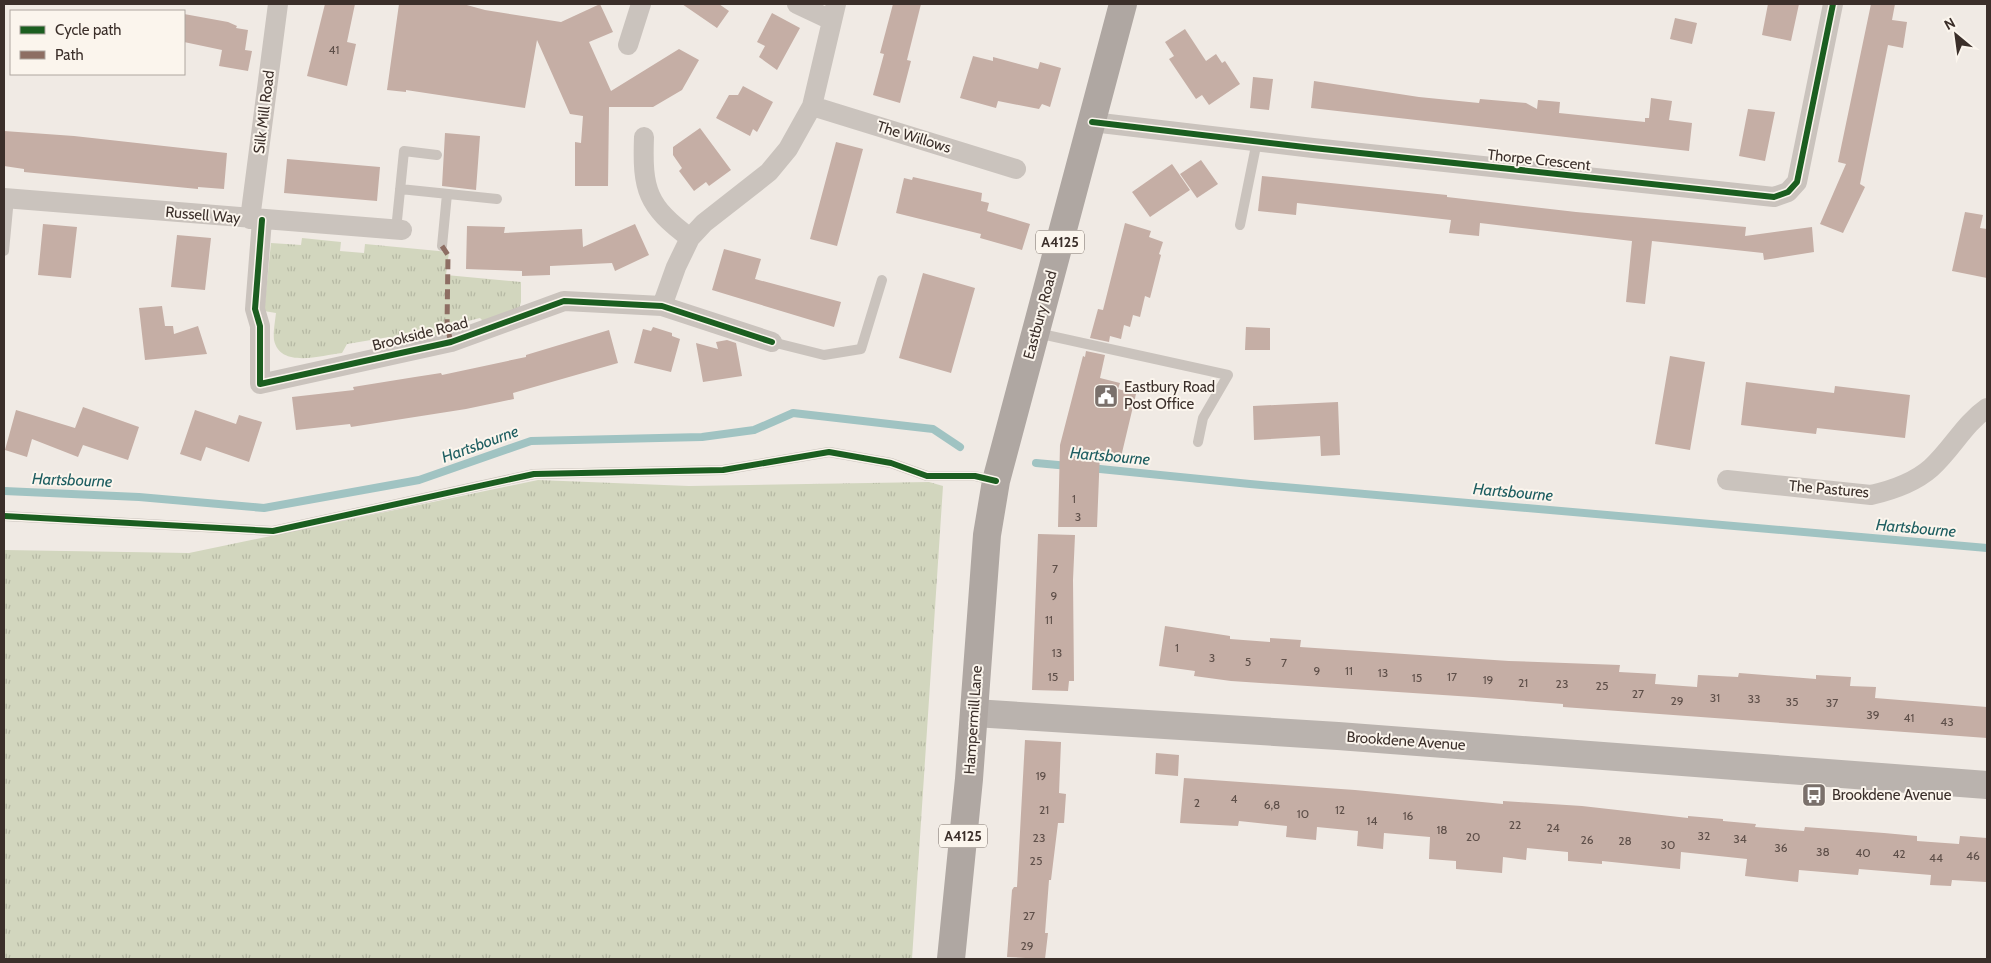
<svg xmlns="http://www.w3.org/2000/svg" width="1991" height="963" font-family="Cabin,sans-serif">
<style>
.grass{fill:url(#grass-tufts)}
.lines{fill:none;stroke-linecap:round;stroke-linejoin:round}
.stream{stroke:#a0c3c2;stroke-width:8}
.building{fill:#c5aea5}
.lane{stroke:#cac3bd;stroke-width:10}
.street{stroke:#cac3bd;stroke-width:20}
.secondary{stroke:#bab3ae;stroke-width:28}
.primary{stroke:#afa7a2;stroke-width:28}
.quiet{stroke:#8d6e63;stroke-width:5;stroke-dasharray:10 5;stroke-linecap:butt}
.cycleway-casing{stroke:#fbf5ed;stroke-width:9}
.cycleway{stroke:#1b5e20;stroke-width:6}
.labels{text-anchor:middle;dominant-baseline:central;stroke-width:4;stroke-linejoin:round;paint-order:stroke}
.number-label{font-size:12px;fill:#5e4f49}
.shield{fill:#fbf5ed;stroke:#756a64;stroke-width:1}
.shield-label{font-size:14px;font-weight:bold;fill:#3b2f2a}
.street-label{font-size:15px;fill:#3b2f2a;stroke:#fbf5ed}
.poi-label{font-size:15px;fill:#3b2f2a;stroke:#fbf5ed;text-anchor:start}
.water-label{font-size:16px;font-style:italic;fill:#1d5d60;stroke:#fbf5ed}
</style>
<defs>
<pattern id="grass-tufts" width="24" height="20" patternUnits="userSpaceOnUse" patternTransform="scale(1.25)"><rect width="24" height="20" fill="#d2d6be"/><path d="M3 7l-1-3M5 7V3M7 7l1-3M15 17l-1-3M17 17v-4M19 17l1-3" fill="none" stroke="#b5b8a3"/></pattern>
</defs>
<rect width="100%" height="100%" fill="#f0eae4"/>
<!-- grass -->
<path class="grass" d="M302 238 341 242 340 251 364 253 365 244 449 252 446 275 521 282V302L519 309 486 324 480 318 460 323 459 333 393 346 389 337 347 344 342 353C322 355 280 369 274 340 273 332 275 322 276 313L264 311 271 243 301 245Z
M538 480 689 486 929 482 943 486 912 959H4V550L189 553Z"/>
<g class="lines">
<!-- stream -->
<path class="stream" d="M1036 463 1069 466
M1090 468 1250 484 1987 548
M4 491 139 497 264 508 419 480 531 441 702 437 754 430 793 413 933 429 960 447"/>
</g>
<!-- building -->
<path class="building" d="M325 4H355L347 42 356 44 347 86 307 76Z
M399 4H463L485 10 561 22 600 4 613 32 589 42 611 91 679 49 699 60 682 90 653 107H609L608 186H575V142L581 143 583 116 570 114 537 40 525 108 406 90V92L387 90Z
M682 4H719L729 11 717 28Z
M893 4H921L907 60 911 61 900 103 873 95 884 54 880 53Z
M1768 4H1799L1791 41 1762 35Z
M1871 4H1895L1892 20 1907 22 1903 48 1888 45 1860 184 1865 187 1843 233 1820 224 1846 164 1838 162Z
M772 13 800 28 777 70 759 57 765 46 757 42Z
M184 14 228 22 237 26 236 28 248 30 245 50 252 51 248 71 219 66 222 50 184 42Z
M1675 18 1697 23 1692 44 1670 39Z
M1185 29 1206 61 1216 54 1222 63 1225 61 1240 84 1209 105 1202 95 1196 99 1169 59 1174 56 1165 42Z
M973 56 993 61V57L1038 69 1040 62 1061 68 1050 107 1042 104 1039 109 998 101 996 108 960 98Z
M1253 77 1273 79 1269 110 1250 108Z
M1314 81 1419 97 1479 103 1480 99 1526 103 1537 109 1538 100 1560 102 1559 113 1645 122V118H1649L1651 98 1672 101 1669 120 1692 123 1689 151 1311 108Z
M743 86 773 102 757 132 753 129 750 136 716 118 729 95H738Z
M1748 109 1775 112 1765 161 1739 156Z
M700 128 731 170 709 186 706 182 694 191 679 171 682 168 673 155V147Z
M4 131 74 136 227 153 224 189 198 187V189L24 172V169L4 166Z
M445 133 480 136 476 190 442 186Z
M836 142 863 149 837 246 810 239Z
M287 159 380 167 377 201 284 193Z
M1201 160 1218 184 1197 198 1180 174Z
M1172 164 1190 190 1150 217 1132 192Z
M1262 176 1447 195V197L1576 212 1746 227 1745 236 1812 227 1814 252 1764 260 1763 253 1652 241 1645 304 1626 302 1632 241 1480 223 1479 236 1449 233 1451 220 1297 203 1296 215 1258 211Z
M913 177 982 193 981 201 989 203 987 211 1030 224 1022 250 980 238 981 234 896 213 904 178 912 180Z
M1965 212 1983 215 1980 228 1987 229V278L1952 271Z
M1125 223 1151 231 1149 237 1163 242 1159 254 1161 255 1150 298 1145 296 1140 317 1133 315 1130 327 1124 325 1121 339 1110 336 1109 342 1090 338 1098 309 1103 310Z
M43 224 77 227 71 278 38 275Z
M635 224 649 255 615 271 612 263 550 266V275L522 276V271L466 269 467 226 505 227 504 233 582 229 583 247Z
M177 235 211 238 205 290 171 287Z
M724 249 761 259 755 279 841 302 834 327 712 290Z
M923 273 975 288 951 373 899 358Z
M162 306 165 326H173L174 334 198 326 207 354 145 360 139 308Z
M653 327 672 333V336L680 339 671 372 634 363 643 329 651 331Z
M1246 327 1270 328V350H1245Z
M609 330 618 363 513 393 514 399 466 409 351 427 350 424 296 430 292 397 354 390 353 387 415 377 441 373 442 375 526 357V355Z
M727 340 736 343 742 376 703 382 696 343 718 349 716 342Z
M1086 351 1105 355 1100 378 1120 383 1118 389 1136 394 1121 457 1100 451 1097 527H1058L1060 445 1083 356 1085 357Z
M1670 356 1705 362 1690 450 1655 444Z
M1746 382 1834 393 1835 386 1910 395 1905 438 1817 428 1816 434 1741 425Z
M1338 402 1340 455 1321 456 1320 436 1254 440 1253 406Z
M83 407 139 427 128 460 83 445 78 457 32 439 27 457 5 450 16 410 75 428Z
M195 410 236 424 239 415 262 422 249 462 206 447 201 461 180 454Z
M1038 534 1075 535 1073 580 1074 681H1069L1068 691 1032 690Z
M1165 626 1230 636V639L1270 642V638L1301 640 1300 647 1509 661 1620 665 1619 672 1656 674 1655 684 1697 687 1698 675 1738 677 1739 673 1816 679V675L1851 677 1850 686 1876 687 1875 698 1987 707V738L1563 707V704L1473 697 1231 681 1194 676 1195 671 1159 666Z
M1025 740 1061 742 1059 793 1066 794 1064 823H1058L1051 880H1049L1045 933H1048L1045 959 1007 957 1012 890 1014 887H1017Z
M1156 753 1179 755 1178 776 1155 774Z
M1184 778 1355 790 1503 804V801L1582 806 1688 818V816L1723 819V821L1756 824 1755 827 1804 831 1805 827 1884 833 1917 836V841L1959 844 1960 836 1987 838 1986 882 1952 880 1951 886 1930 885 1931 875 1859 869 1858 875 1799 870 1798 882 1745 876 1747 859 1681 852 1680 869 1602 861V864L1568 861V852L1527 848 1526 860 1503 857 1502 873 1456 869V861L1429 859 1430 837 1384 833 1383 849 1357 846 1358 831 1317 827 1316 840 1286 837 1287 826 1239 821 1238 826 1180 823Z"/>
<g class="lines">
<!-- lane -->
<path class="lane" d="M400 189 497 199
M1240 225 1257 141
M396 230 404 151 437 155
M442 246 447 194
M4 251 9 198
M1037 333 1228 375 1203 418 1198 442
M772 342 824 355 861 349 882 280
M4 516 273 531 534 474 723 470 829 452 891 463 927 476H975L995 481"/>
<!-- street -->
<path class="street" d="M797 4 831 20
M628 45 641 4
M812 106 1016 169
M1092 122 1313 148 1774 197 1788 192 1797 182 1833 4
M644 137C642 190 647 206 690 238
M4 198 402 230
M250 219 278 4
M262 220 255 309 260 326V384L451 342 564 301 662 306 772 342
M662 306 676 267 690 238 704 223 769 172 788 149 812 106 836 4
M1727 480 1871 495C1893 490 1914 483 1931 468 1952 449 1964 424 1987 408"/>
<!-- secondary -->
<path class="secondary" d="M974 713 1338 736 1987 785"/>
<!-- primary -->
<path class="primary" d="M951 959 969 779 987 535 996 481 1123 4"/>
<!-- quiet -->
<path class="quiet" d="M442 246 448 255 447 327 451 342"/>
<defs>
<path id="cycleway" d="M1092 122 1313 148 1774 197 1788 192 1797 182 1833 4
M262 220 255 309 260 326V384L451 342 564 301 662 306 772 342
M4 516 273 531 534 474 723 470 829 452 891 463 927 476H975L996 481"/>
</defs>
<!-- cycleway casing -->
<use href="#cycleway" class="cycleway-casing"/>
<!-- cycleway -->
<use href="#cycleway" class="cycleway"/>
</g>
<!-- icons -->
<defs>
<symbol id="civic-square" viewBox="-11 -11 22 22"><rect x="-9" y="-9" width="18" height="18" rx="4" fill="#7a706b" stroke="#fbf5ed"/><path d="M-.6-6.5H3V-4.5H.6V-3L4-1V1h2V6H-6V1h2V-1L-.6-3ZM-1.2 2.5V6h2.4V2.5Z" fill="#fff"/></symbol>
<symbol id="bus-square" viewBox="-11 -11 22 22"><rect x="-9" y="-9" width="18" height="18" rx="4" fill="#7a706b" stroke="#fbf5ed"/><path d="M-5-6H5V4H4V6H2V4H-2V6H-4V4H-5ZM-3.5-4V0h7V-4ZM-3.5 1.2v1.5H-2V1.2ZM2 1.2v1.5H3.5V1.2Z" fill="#fff"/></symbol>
</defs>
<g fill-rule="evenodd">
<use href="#civic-square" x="1092" y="382" width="28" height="28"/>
<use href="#bus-square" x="1800" y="781" width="28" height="28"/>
</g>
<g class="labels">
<!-- number labels -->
<g class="number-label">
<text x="334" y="49">41</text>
<text x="1074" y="498">1</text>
<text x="1078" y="516">3</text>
<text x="1055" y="568">7</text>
<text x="1054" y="595">9</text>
<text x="1049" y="619">11</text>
<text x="1177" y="647">1</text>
<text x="1057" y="652">13</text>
<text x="1212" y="657">3</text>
<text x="1248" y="661">5</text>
<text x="1284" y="662">7</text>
<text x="1317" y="670">9</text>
<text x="1349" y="670">11</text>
<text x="1383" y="672">13</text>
<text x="1053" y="676">15</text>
<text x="1452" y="676">17</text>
<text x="1417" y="677">15</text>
<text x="1488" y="679">19</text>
<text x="1523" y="682">21</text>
<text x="1562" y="683">23</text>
<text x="1602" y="685">25</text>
<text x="1638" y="693">27</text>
<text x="1715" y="697">31</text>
<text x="1754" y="698">33</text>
<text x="1677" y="700">29</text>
<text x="1792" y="701">35</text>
<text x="1832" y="702">37</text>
<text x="1873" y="714">39</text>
<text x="1909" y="717">41</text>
<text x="1947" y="721">43</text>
<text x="1041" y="775">19</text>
<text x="1234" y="798">4</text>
<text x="1197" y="802">2</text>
<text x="1272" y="804">6,8</text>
<text x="1044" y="809">21</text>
<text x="1340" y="809">12</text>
<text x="1303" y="813">10</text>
<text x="1408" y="815">16</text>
<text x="1372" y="820">14</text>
<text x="1515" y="824">22</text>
<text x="1553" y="827">24</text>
<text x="1442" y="829">18</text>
<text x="1704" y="835">32</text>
<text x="1473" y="836">20</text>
<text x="1039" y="837">23</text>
<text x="1740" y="838">34</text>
<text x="1587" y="839">26</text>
<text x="1625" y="840">28</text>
<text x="1668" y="844">30</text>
<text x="1781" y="847">36</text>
<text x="1823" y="851">38</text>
<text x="1863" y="852">40</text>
<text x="1899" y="853">42</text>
<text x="1973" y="855">46</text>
<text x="1936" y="857">44</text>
<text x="1036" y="860">25</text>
<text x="1029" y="915">27</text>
<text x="1027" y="945">29</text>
</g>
<!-- shield labels -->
<g class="shield">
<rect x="1036" y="230.5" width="48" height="23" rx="4"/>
<rect x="939" y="824.5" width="48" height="23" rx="4"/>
</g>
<g class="shield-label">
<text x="1060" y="242">A4125</text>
<text x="963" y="836">A4125</text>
</g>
<!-- street labels -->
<g class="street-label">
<text transform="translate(264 112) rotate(-83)">Silk Mill Road</text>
<text transform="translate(914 137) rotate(17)">The Willows</text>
<text transform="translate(1539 160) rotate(6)">Thorpe Crescent</text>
<text transform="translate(203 215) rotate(5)">Russell Way</text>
<text transform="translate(1040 315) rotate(-75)">Eastbury Road</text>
<text transform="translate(420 334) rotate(-14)">Brookside Road</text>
<text transform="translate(1829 489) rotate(5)">The Pastures</text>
<text transform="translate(973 720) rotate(-86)">Hampermill Lane</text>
<text transform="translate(1406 741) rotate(4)">Brookdene Avenue</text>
</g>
<!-- poi labels -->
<g class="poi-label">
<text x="1124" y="387">Eastbury Road<tspan x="1124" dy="17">Post Office</tspan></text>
<text x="1832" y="795">Brookdene Avenue</text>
</g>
<!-- water labels -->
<g class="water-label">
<text transform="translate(480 444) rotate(-20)">Hartsbourne</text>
<text transform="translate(1110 456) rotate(5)">Hartsbourne</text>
<text transform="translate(72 480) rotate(2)">Hartsbourne</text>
<text transform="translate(1513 492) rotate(5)">Hartsbourne</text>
<text transform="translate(1916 528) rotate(5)">Hartsbourne</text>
</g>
</g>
<!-- border -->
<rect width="1991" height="963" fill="none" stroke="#3b2f2a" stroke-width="10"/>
<!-- legend -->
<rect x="10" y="10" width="175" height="65" fill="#fbf5ed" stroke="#aea69f"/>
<rect x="20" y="26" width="25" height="8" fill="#1b5e20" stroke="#aea69f"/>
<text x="55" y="35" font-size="15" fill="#3b2f2a">Cycle path</text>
<rect x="20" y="51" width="25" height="8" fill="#8d6e63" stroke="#aea69f"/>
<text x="55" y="60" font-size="15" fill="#3b2f2a">Path</text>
<!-- north arrow -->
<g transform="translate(1956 35) rotate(331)" stroke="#fbf5ed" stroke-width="4" paint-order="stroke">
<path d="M0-4L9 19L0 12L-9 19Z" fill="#3b2f2a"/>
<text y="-8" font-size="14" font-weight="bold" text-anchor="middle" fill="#3b2f2a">N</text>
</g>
</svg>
